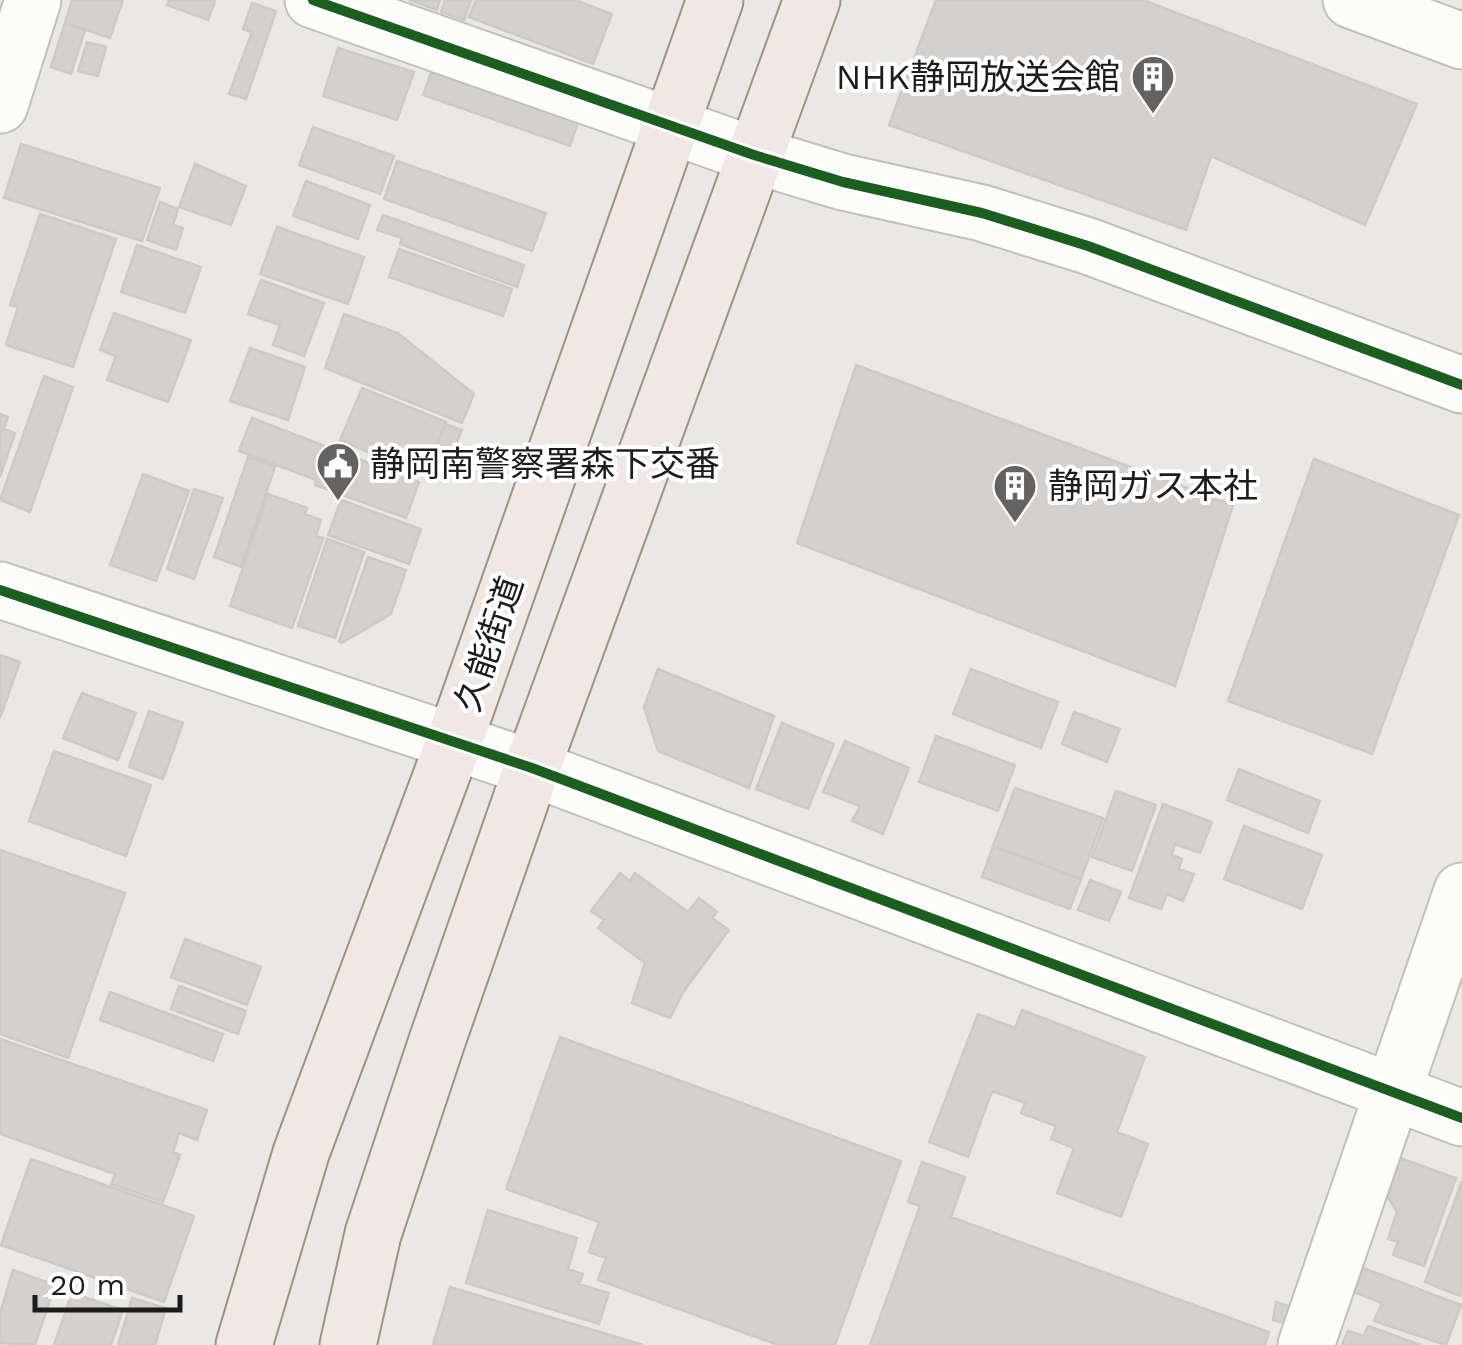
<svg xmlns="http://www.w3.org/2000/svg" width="1462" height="1345" font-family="'Work Sans','Noto Sans JP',sans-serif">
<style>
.building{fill:#d3d0cd;stroke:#cdc9c6;stroke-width:2.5}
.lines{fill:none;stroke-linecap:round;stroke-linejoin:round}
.minor-casing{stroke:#c1c0bf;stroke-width:59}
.major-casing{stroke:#a09282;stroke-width:59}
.minor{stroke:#fcfcfb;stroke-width:55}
.major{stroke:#f0e9e3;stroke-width:55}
.cycleway-casing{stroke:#fff;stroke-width:16}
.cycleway{stroke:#1b5e20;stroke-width:10}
.labels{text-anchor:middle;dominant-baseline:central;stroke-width:8;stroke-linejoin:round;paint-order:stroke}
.poi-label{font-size:35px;fill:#1c1c1c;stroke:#fff;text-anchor:start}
.street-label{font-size:35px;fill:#1c1c1c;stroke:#fff}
</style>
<rect width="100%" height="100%" fill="#eae8e5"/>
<!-- building -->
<path class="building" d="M72 0H123L110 38 65 23Z
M169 0H214L215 1 208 20 167 5Z
M409 0H440L437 10Z
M445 0H471L464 20 441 12Z
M476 0H575L612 14 593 64 469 17Z
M936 0H1143L1417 104 1365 225 1211 156 1186 230 889 125Z
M252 3 276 11 246 99 229 94 252 32 243 29Z
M65 23 85 30 71 74 51 67Z
M87 42 106 47 98 76 78 71Z
M338 48 414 72 397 120 323 96Z
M434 64 581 114 570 146 423 95Z
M313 127 394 156 380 194 299 165Z
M21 144 160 188 142 241 4 198Z
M397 161 546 213 532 251 384 199Z
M195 164 246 186 231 225 179 207Z
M306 181 370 205 358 239 293 216Z
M160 202 178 209 173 225 183 228 176 250 147 240Z
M40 214 116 239 73 367 6 345 18 307 10 305Z
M383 215 524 265 517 287 400 244 402 238 377 230Z
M277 227 364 257 348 304 260 274Z
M137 245 201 267 185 313 121 292Z
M399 249 512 289 503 316 389 277Z
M261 280 324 303 304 356 273 345 280 325 248 314Z
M114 313 191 340 168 402 107 380 116 356 100 350Z
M344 314 398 333 474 394 462 423 325 368Z
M250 348 305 367 288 420 230 401Z
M856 365 1233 505 1175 686 797 543Z
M44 376 73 387 30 512 0 500Z
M362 388 446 422 424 475 340 440Z
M0 414 8 417 4 429 15 433 0 477Z
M252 418 419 482 406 518 315 485 316 480 239 451Z
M445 424 462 430 440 481 425 474Z
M248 457 275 467 241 567 214 557Z
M1314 459 1459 515 1372 754 1228 701Z
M143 474 189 491 156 581 110 565Z
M194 489 223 498 194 579 167 569Z
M268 494 307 508 305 514 321 520 316 536 323 538 292 628 230 606Z
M341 500 421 529 409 564 328 535Z
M327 539 364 552 335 638 298 626Z
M368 557 406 570 391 614 342 643 339 642Z
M0 655 20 662 0 718Z
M658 669 774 716 749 788 658 751 644 707Z
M971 669 1058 702 1041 748 953 714Z
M82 693 136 713 118 760 63 738Z
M149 711 183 723 163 779 129 767Z
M1074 712 1120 729 1107 762 1062 744Z
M782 723 834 744 808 809 756 789Z
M936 736 1015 765 998 811 919 782Z
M845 741 909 768 883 834 852 821 860 806 823 792Z
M54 751 151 785 126 856 29 821Z
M1239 769 1320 801 1308 833 1227 800Z
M1015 788 1103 818 1081 879 993 846Z
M1116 791 1156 805 1132 871 1092 857Z
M1163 804 1212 822 1200 853 1175 844 1172 855 1182 859 1179 869 1194 874 1183 901 1167 894 1161 909 1129 898Z
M1244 826 1322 855 1302 909 1224 879Z
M993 846 1081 879 1070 909 982 877Z
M0 850 125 893 68 1058 0 1034Z
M620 873 630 881 635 873 688 912 699 898 717 912 712 918 729 930 684 991 670 1018 632 1003 645 963 598 928 604 920 591 911Z
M1090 880 1121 892 1109 921 1078 910Z
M185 939 261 967 247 1005 171 977Z
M179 986 246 1011 238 1034 171 1009Z
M110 992 223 1034 213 1061 100 1020Z
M1022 1010 1145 1057 1117 1132 1148 1144 1121 1217 1057 1193 1074 1148 1051 1139 1056 1126 1021 1113 1025 1103 992 1091 968 1157 929 1142 978 1014 1015 1028Z
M560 1037 901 1161 835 1345H778L598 1280 606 1258 589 1252 599 1222 506 1189Z
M0 1039 207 1110 197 1140 179 1133 173 1152 180 1155 163 1202 111 1184 115 1174 0 1134Z
M1400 1158 1456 1178 1424 1266 1393 1255 1398 1242 1388 1239 1397 1212 1386 1194Z
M31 1159 194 1216 164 1302 1 1245Z
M922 1162 965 1177 951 1217 1269 1332 1265 1345H870L920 1206 908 1202Z
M1462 1181V1292L1460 1296 1425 1282Z
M488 1210 577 1238 568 1269 583 1274 579 1284 609 1293 599 1324 466 1283Z
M1363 1268 1461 1305 1446 1345 1374 1321 1382 1303 1354 1292Z
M13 1270 55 1285 35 1345 0 1343V1313Z
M450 1287 643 1345H433Z
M72 1293 123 1310 111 1345H54Z
M132 1298 166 1308 155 1345H118Z
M1276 1302 1289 1306 1283 1323 1273 1320Z
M1368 1326 1421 1345H1342L1348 1331 1364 1336Z"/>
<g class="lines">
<defs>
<path id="minor" d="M313 0 754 155 843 182 982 213 1088 246 1462 385
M1351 0 1462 41
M0 105 33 0
M0 590 532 768 1462 1118
M1306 1345 1462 891"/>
<path id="major" d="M244 1345 301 1153 454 742 715 0
M348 1345 373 1234 437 1041 532 768 812 0"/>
</defs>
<!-- minor casing -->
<use href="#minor" class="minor-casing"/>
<!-- major casing -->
<use href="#major" class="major-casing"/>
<!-- minor -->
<use href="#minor" class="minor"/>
<!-- major -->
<use href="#major" class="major"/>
<defs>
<path id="cycleway" d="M313 0 754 155 843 182 982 213 1088 246 1462 385
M0 590 532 768 1462 1118"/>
</defs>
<!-- cycleway casing -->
<use href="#cycleway" class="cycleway-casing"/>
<!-- cycleway -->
<use href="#cycleway" class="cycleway"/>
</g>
<!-- icons -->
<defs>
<symbol id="building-pin" viewBox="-11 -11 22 30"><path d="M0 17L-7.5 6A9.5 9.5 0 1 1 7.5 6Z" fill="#646362" stroke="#fff"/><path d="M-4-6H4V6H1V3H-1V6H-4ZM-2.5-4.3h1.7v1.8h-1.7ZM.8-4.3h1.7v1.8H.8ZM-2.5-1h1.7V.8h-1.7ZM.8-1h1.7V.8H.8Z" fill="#fff"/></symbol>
<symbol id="civic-pin" viewBox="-11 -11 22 30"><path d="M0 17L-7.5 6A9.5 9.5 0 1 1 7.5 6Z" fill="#646362" stroke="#fff"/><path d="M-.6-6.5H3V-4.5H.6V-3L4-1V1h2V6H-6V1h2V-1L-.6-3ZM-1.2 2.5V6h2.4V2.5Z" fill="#fff"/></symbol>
</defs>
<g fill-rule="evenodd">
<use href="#building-pin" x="1128" y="52" width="50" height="68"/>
<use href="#civic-pin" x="313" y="439" width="50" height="68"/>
<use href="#building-pin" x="990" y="461" width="50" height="68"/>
</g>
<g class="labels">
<!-- poi labels -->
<g class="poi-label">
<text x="1120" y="77" text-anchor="end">NHK静岡放送会館</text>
<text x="370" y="464">静岡南警察署森下交番</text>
<text x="1048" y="486">静岡ガス本社</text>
</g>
<!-- street labels -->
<g class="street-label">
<text transform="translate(489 644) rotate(-71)">久能街道</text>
</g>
</g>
<!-- scale -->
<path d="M35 1295v15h145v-15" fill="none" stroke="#1c1c1c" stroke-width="5"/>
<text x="50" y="1295" font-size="30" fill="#1c1c1c" stroke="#ffffff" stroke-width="8" paint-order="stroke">20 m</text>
</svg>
